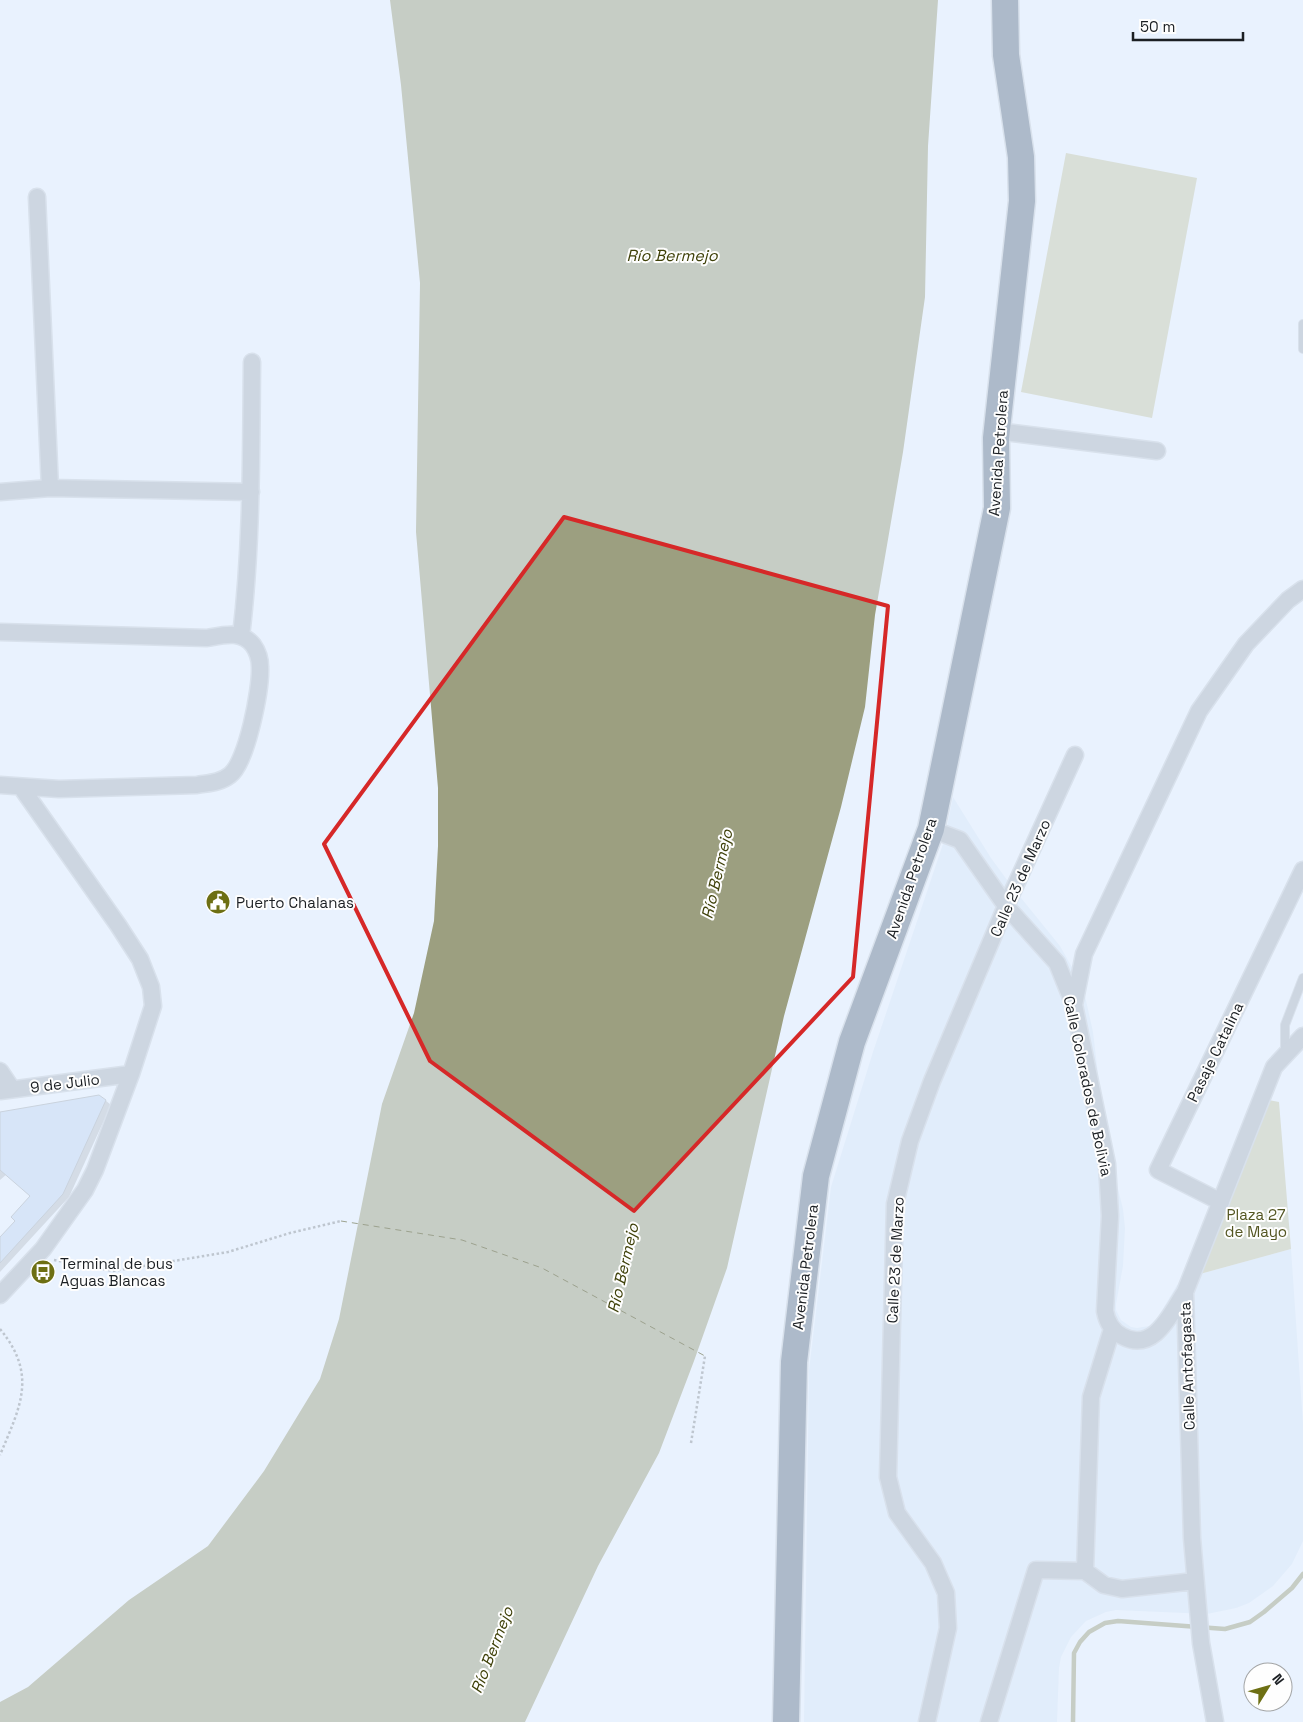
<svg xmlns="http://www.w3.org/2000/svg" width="1303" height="1722" font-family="'Space Grotesk',sans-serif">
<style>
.built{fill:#d8e6f8}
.green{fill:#c5c7ac}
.water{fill:#9c9f80}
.shadow{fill:#0003}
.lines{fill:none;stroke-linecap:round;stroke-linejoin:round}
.stream{stroke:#9c9f80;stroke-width:4.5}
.ferry{stroke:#3e4008;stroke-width:1;stroke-dasharray:6 5;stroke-linecap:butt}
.building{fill:#c1d6f1;stroke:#a4acb7}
.service-casing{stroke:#c4ccd7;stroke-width:10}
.minor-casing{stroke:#c4ccd7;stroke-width:19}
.trunk-casing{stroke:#c4ccd7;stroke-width:29}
.path{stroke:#8a9098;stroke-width:2.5;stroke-dasharray:2.5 2.5;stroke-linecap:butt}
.service{stroke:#aab3bf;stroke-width:8}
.minor{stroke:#aab3bf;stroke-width:16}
.trunk{stroke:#64768c;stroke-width:26}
.marked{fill:none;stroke:#d62828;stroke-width:4;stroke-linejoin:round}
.labels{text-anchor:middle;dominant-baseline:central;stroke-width:4;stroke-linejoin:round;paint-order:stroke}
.street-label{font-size:15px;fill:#1b1f23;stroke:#fefefe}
.poi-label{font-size:15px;fill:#1b1f23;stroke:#fefefe;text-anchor:start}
.park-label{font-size:15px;fill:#535521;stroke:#fefefe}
.water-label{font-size:16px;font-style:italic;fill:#3e4008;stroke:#fefefe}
</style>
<rect width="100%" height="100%" fill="#e9f2fe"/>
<!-- built -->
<path class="built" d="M953 797 991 858 1013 888 1060 946 1078 978 1085 996 1093 1032 1100 1091 1113 1169 1123 1209 1125 1228 1123 1266 1116 1304V1310L1121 1320 1131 1327 1137 1328 1149 1326 1158 1317 1177 1285 1200 1274 1291 1249 1303 1424V1541L1292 1564 1273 1586 1249 1603 1236 1608 1207 1614 1116 1610 1106 1612 1086 1621 1071 1637 1061 1657 1059 1668 1057 1722H804L809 1370 831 1187 873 1052 944 841Z"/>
<!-- green -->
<path class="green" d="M1066 153 1197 178 1152 418 1021 392Z
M1268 1100 1279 1102 1291 1249 1200 1274Z"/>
<!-- water -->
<path class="water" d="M390 0H938L928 146 925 297 903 452 875 615 865 707 841 807 784 1016 727 1268 694 1361 659 1453 598 1566 525 1722H0V1702L28 1687 129 1600 208 1546 264 1471 320 1379 339 1319 382 1104 414 1013 434 921 438 846V788L416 532 420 283 401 85Z"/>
<!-- shadow -->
<path class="shadow" d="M105 1100 111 1105 69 1197 0 1272V1239L17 1221 31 1196 7 1174 0 1180V1114Z"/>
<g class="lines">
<!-- stream -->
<path class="stream" d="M1073 1722 1074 1653 1080 1642 1089 1632 1105 1623 1118 1621 1225 1629 1250 1622 1264 1612 1292 1588 1303 1574"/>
<!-- ferry -->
<path class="ferry" d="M341 1221 462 1240 542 1268 705 1356"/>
</g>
<!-- building -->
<path class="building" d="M99 1095 106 1100 63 1194 0 1263V1237L15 1221 11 1217 30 1196 0 1170V1112Z"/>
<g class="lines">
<defs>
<path id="service" d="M1303 324V349
M1285 1053V1025L1303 978"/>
<path id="minor" d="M37 197 50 488
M997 431 1157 451
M0 492 50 488 251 492
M0 632 207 638C224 635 241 630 253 645 258 652 260 659 260 667 261 689 247 762 230 775 220 783 208 783 197 785L59 789 0 785
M241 636C252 545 251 453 252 362
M931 829 960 840 1006 906 1057 963 1074 1005 1107 1164 1110 1216 1105 1311C1107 1322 1112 1331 1122 1336 1154 1354 1171 1313 1185 1292
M1074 1005 1084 954 1199 711 1246 644 1288 600 1303 589
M0 1071 12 1089
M0 1091 131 1074
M1221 1202 1158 1170 1303 870
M0 1295 43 1249 85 1190 95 1170 131 1074 153 1006 151 987 140 959 118 925 21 787
M1085 1571 1104 1585 1122 1589 1195 1581
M927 1722 948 1628 946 1593 933 1563 897 1513 888 1477 895 1204 910 1141 932 1081 1006 906 1075 755
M989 1722 1036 1570 1085 1571 1091 1397 1112 1329
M1215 1722 1201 1643 1192 1538 1185 1292 1274 1067 1303 1036"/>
<path id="trunk" d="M786 1722 794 1362 816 1176 852 1042 931 829 997 508 996 438 1022 201 1021 157 1006 55 1005 0"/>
</defs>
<!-- service casing -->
<use href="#service" class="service-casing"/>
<!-- minor casing -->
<use href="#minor" class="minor-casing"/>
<!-- trunk casing -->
<use href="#trunk" class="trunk-casing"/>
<!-- path -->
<path class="path" d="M54 1260 113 1271 228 1252 290 1233 341 1221
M0 1329C38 1375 20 1407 0 1455
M691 1443 705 1356"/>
<!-- service -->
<use href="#service" class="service"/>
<!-- minor -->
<use href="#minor" class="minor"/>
<!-- trunk -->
<use href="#trunk" class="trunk"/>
</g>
<!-- marked area -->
<path d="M0 0H1303V1722H0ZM564 517 888 606 853 977 634 1211 430 1061 324 844Z" fill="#e9f2fe" fill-opacity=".55" fill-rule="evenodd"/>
<path class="marked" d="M564 517 888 606 853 977 634 1211 430 1061 324 844Z"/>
<!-- icons -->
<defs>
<symbol id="civic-disc" viewBox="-11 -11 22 22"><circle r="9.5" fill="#6d6f13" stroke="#fefefe"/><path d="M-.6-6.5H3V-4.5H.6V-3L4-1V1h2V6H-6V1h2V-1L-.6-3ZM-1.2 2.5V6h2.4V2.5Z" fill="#fff"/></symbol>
<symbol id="bus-disc" viewBox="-11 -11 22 22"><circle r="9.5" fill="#6d6f13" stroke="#fefefe"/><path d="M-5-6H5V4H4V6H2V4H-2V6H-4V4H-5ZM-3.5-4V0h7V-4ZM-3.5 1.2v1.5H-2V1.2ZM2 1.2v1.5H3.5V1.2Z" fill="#fff"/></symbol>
</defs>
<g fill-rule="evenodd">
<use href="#civic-disc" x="204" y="888" width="28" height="28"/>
<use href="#bus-disc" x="29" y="1258" width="28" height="28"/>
</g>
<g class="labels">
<!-- street labels -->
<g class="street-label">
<text transform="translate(998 453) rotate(-86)">Avenida Petrolera</text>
<text transform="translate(911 878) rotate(-71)">Avenida Petrolera</text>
<text transform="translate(1020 878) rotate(-66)">Calle 23 de Marzo</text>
<text transform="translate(1215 1052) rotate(-64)">Pasaje Catalina</text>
<text transform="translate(65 1083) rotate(-7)">9 de Julio</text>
<text transform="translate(1088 1086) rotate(78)">Calle Colorados de Bolivia</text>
<text transform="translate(895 1260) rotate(-87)">Calle 23 de Marzo</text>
<text transform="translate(805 1267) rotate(-83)">Avenida Petrolera</text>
<text transform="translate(1187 1366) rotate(-92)">Calle Antofagasta</text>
</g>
<!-- poi labels -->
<g class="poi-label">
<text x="236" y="902">Puerto Chalanas</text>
<text x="60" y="1263">Terminal de bus<tspan x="60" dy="17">Aguas Blancas</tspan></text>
</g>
<!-- park labels -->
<g class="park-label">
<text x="1256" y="1214">Plaza 27<tspan x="1256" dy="17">de Mayo</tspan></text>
</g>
<!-- water labels -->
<g class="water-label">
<text x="672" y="255">Río Bermejo</text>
<text transform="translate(717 874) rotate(-77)">Río Bermejo</text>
<text transform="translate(623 1268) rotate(-77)">Río Bermejo</text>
<text transform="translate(492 1650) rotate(-69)">Río Bermejo</text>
</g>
</g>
<!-- north arrow -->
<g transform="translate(1268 1687) rotate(53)"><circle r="24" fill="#fefefe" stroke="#a3a5a6"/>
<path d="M0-4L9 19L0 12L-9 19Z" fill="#6d6f13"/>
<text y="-8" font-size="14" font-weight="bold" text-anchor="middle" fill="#1b1f23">N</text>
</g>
<!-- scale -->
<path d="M1133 32v8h110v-8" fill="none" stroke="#1b1f23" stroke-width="2.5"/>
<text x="1140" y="32" font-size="15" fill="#1b1f23" stroke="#fefefe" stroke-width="4" paint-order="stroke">50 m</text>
</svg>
